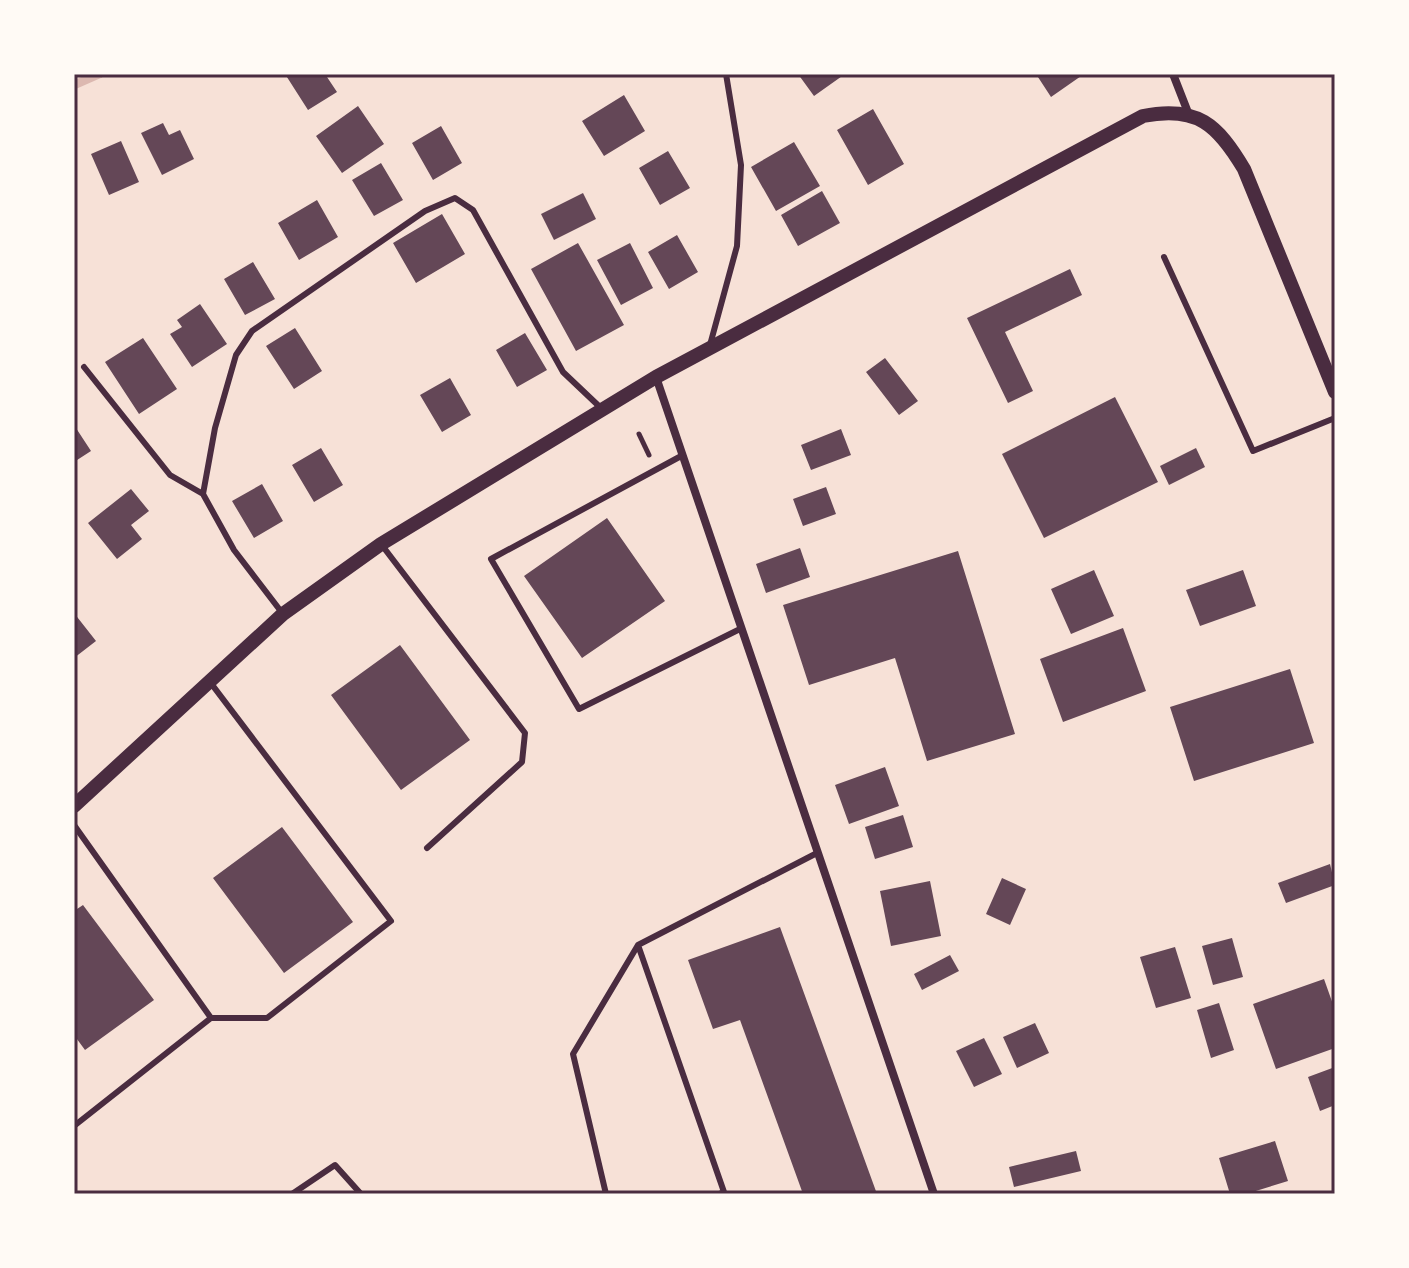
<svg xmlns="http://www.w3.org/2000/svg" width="1409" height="1268" font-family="Commissioner,sans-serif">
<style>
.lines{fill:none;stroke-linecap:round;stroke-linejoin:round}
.stream{stroke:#dcb8b0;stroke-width:9}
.building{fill:#644757}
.path{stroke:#4a2c40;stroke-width:5}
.service{stroke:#4a2c40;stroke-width:6}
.minor{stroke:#4a2c40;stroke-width:8}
.tertiary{stroke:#4a2c40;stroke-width:14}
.neatline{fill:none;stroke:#4a2c40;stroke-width:3}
</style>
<rect width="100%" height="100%" fill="#f7e1d7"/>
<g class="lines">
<!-- stream -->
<path class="stream" d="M74 85 99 74"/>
</g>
<!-- building -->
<path class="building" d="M285 74H325L337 92 308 110Z
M798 74H845L814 96Z
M1036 74H1084L1051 97Z
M624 95 645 131 604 156 582 121Z
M358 106 384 144 342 173 316 136Z
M873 109 904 164 868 185 837 130Z
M163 123 169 135 180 130 194 159 162 175 141 133Z
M441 126 462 163 433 180 412 143Z
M121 141 139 182 109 195 91 154Z
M794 142 820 186 776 211 751 167Z
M668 151 690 188 660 205 639 168Z
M381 163 403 200 374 216 352 180Z
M822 191 840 223 798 246 781 215Z
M583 193 596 219 554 240 541 214Z
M317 200 338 237 299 260 278 223Z
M442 214 465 254 416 283 393 243Z
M677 235 698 272 669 289 648 252Z
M578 243 624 325 576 351 531 269Z
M630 243 653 288 621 305 597 260Z
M253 262 275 299 245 315 224 279Z
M1070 269 1082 295 1005 332 1033 391 1008 403 967 318Z
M200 304 227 344 192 367 170 334 182 327 177 320Z
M295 328 322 371 294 389 266 346Z
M525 333 547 370 517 387 496 350Z
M143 338 177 389 139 414 105 362Z
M885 358 918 401 899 415 866 372Z
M450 378 471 415 442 432 420 395Z
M1115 397 1158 482 1044 538 1002 454Z
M74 425 91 451 74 462Z
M841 429 851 455 811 470 801 445Z
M321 448 343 485 314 502 292 465Z
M1196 448 1205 467 1169 485 1160 466Z
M262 484 283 521 254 538 232 501Z
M826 487 836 514 803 526 793 499Z
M131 489 149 511 131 525 142 539 117 559 88 523Z
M607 518 665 601 582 658 524 576Z
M800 548 810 577 766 593 756 564Z
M958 551 1015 734 927 761 895 658 809 685 783 605Z
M1094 570 1114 616 1071 634 1051 589Z
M1243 570 1256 606 1200 626 1186 590Z
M74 613 96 641 74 658Z
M1123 628 1146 691 1063 722 1040 659Z
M400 645 470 740 401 790 331 695Z
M1290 669 1314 743 1194 781 1170 707Z
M885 767 899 806 849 824 835 785Z
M903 815 913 847 875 859 865 827Z
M282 827 353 922 284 973 213 878Z
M1330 864 1335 885 1286 903 1278 883Z
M1002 878 1026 889 1010 925 986 914Z
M930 881 941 936 891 946 880 891Z
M83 905 154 1000 85 1050 74 1035V911Z
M780 927 877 1194H803L740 1020 713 1029 688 960Z
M1232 938 1243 977 1213 985 1202 946Z
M1175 947 1191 998 1156 1008 1140 957Z
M950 955 959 971 922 990 914 974Z
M1324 979 1335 1010V1048L1276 1069 1253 1004Z
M1219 1003 1234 1050 1211 1058 1197 1010Z
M1035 1023 1049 1053 1017 1068 1003 1037Z
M984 1038 1002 1074 974 1087 956 1051Z
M1335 1067V1105L1320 1111 1308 1077Z
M1275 1141 1288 1181 1246 1194H1230L1219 1158Z
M1076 1151 1081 1171 1014 1187 1009 1167Z"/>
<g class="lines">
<!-- path -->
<path class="path" d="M639 434 649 455"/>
<!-- service -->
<path class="service" d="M1164 257 1253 451 1335 418
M710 345 737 246 741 165 726 74
M84 367 170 475 203 494
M683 455 491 559 579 709 742 628
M381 544 525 733 522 762 427 848
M283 614 234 550 203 494 215 428 236 355 252 331 425 211 455 198 473 210 563 372 602 409
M74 825 211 1018
M638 945 724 1192 719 1194
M74 1126 211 1018H267L391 921 210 682
M292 1194 335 1165 361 1194
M606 1194 573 1054 638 945 817 853"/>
<!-- minor -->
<path class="minor" d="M1173 74 1189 115
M656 377 934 1194"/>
<!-- tertiary -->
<path class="tertiary" d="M74 806 283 614 381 544 656 377 1143 116C1197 105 1218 125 1244 169L1335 392"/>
</g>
<!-- border -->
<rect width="1409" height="1268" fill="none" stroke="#fffaf5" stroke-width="152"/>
<rect x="76" y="76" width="1257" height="1116" class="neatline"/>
</svg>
